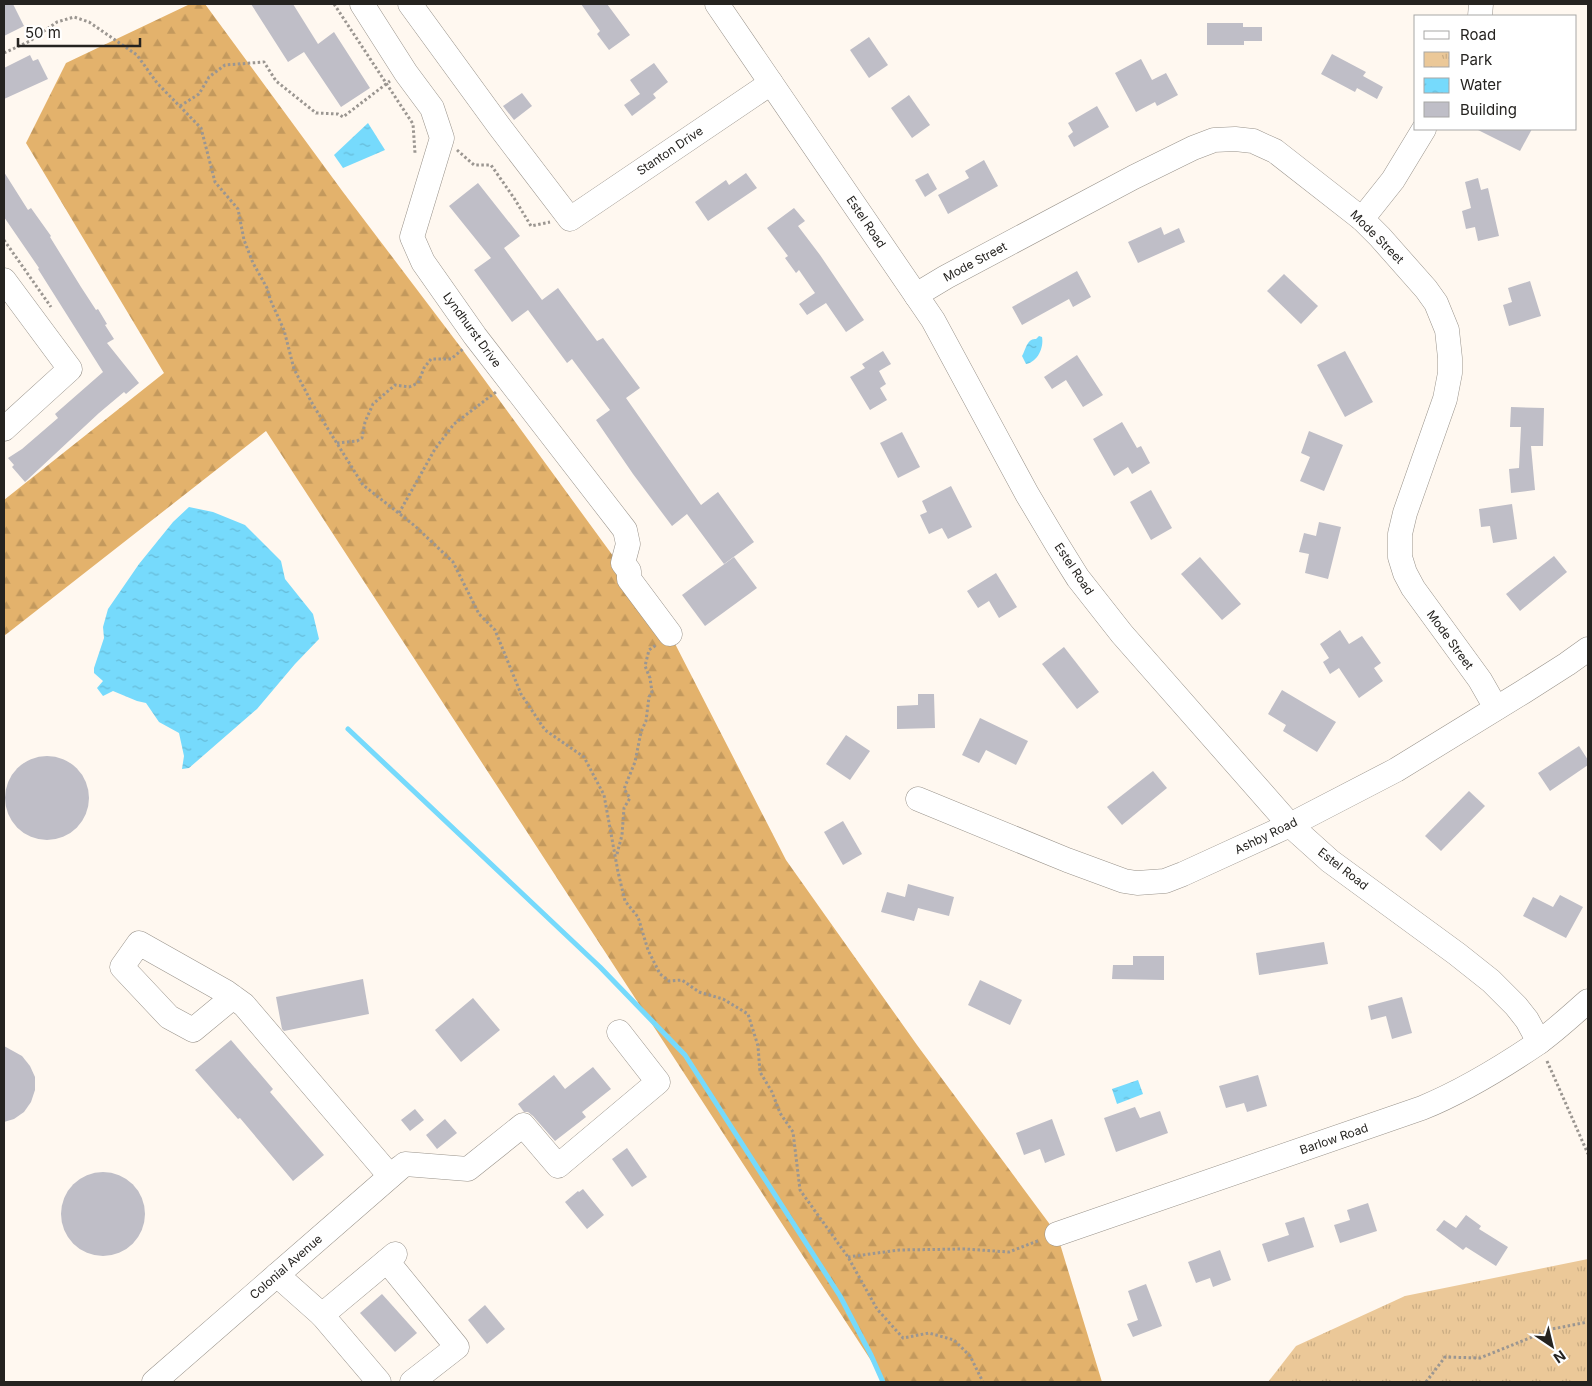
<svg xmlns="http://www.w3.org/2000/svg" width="1592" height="1386" font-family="Inter,sans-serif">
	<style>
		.forest { fill: url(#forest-firs) }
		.park { fill: url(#park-tufts) }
		.water { fill: url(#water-ripples) }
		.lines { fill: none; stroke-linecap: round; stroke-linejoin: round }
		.stream { stroke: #76dafc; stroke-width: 5 }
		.building { fill: #bfbec7 }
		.minor-casing { stroke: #99938b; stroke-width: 25 }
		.path { stroke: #9b9691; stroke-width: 3; stroke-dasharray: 2.5 2.5; stroke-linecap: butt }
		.minor { stroke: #fff; stroke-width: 24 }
		.labels { text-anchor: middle; stroke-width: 4; stroke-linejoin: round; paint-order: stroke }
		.street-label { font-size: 12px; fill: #252320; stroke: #fff }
	</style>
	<defs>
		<pattern id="forest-firs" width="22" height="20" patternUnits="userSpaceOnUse" patternTransform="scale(1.25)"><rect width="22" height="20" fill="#e3b26c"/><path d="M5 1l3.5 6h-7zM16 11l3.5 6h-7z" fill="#c3995d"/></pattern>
		<pattern id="park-tufts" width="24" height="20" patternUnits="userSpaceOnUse" patternTransform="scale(1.25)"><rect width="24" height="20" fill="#ebc898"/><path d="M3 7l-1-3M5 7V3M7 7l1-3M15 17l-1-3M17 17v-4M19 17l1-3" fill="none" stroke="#c9ac83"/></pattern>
		<pattern id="water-ripples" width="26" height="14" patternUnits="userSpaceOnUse" patternTransform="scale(1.25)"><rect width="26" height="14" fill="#76dafc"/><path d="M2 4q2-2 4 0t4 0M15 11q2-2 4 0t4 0" fill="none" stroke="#66bbd8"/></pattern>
	</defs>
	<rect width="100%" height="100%" fill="#fff8f0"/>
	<path class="forest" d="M190 4H205L343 192 462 349 670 634 786 860 917 1045 1057 1234 1102 1382H885L266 431 4 636V500L164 373 26 143 66 63Z"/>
	<path class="park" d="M1588 1259V1382H1268L1296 1346 1405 1296Z"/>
	<g class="water">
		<path d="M368 123 385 150 343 168 334 155Z"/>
		<path d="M1039 336 1042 337C1044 347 1038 362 1026 364L1022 356C1026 349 1027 338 1036 339Z"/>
		<path d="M189 507 213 512 245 525 281 561 285 579 313 614 319 639 295 664 257 709 189 768 182 769 184 756 179 733 159 722 146 703 137 701 113 691 103 696 97 688 103 681 94 673V668L104 638 103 627 108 609 139 564 173 522Z"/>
		<path d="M1138 1080 1143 1094 1117 1104 1112 1089Z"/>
	</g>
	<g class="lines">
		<path class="stream" d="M348 729 600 967 685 1055 840 1296 871 1355 883 1382"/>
	</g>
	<g class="building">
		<path d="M4 4H13L24 26 4 36Z"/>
		<path d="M251 4H293L318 44 334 32 370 88 341 107 304 52 288 62Z"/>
		<path d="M581 4H607L630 35 609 50 597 34 600 31Z"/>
		<path d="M1207 23H1243V27H1262V41H1244V45H1207Z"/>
		<path d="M869 37 888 65 869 78 850 50Z"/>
		<path d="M1332 54 1366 72 1363 76 1383 87 1377 99 1357 88 1355 92 1321 74Z"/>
		<path d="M30 55 33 61 38 59 48 79 4 99V68Z"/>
		<path d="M1141 59 1152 80 1166 73 1178 95 1157 106 1155 102 1136 112 1115 73Z"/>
		<path d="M654 63 668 82 653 94 656 98 632 116 624 105 640 94 630 80Z"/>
		<path d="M522 93 532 106 514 120 503 106Z"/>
		<path d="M909 95 930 125 912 138 891 108Z"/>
		<path d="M1097 106 1109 127 1074 147 1068 136 1073 132 1068 123Z"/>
		<path d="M1476 129H1532L1520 151Z"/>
		<path d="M984 160 998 186 948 214 938 195 969 178 965 171Z"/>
		<path d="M4 172 28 210 31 208 51 236 50 237 81 287 96 310 98 309 107 324 105 325 114 339 107 343 139 383 126 394 124 392 99 413 25 482 12 467 14 465 8 458 22 449 58 418 55 414 103 372 38 269 39 268 4 217Z"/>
		<path d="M746 173 757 188 708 221 695 202 726 180 729 185Z"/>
		<path d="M928 173 937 189 925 197 915 180Z"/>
		<path d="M1478 178 1481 190 1488 188 1499 236 1478 241 1475 227 1466 229 1462 211 1471 208 1465 182Z"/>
		<path d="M478 183 520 236 504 248 542 300 558 288 597 341 603 338 640 388 626 398 701 505 718 492 754 542 724 564 687 514 672 526 633 474 596 420 610 410 572 359 567 363 528 310 512 322 474 270 491 258 449 206Z"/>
		<path d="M794 208 805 221 798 226 820 255 864 320 846 332 826 303 807 315 799 304 815 293 799 270 796 273 785 258 788 256 767 228Z"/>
		<path d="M1161 227 1164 235 1179 228 1185 242 1138 263 1128 242Z"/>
		<path d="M1077 271 1091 297 1073 307 1069 299 1022 325 1012 307Z"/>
		<path d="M1284 274 1318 306 1301 324 1267 291Z"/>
		<path d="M1530 281 1541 316 1509 326 1503 305 1512 302 1508 288Z"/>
		<path d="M883 351 891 364 879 371 886 384 880 388 887 400 870 410 850 377 865 368 862 364Z"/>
		<path d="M1345 351 1373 402 1345 417 1317 365Z"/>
		<path d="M1077 355 1103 395 1083 407 1066 380 1052 389 1044 377Z"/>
		<path d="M1511 407 1544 408 1543 446H1531L1535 490 1511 493 1509 469 1519 468 1521 427H1510Z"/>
		<path d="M1122 422 1137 448 1141 446 1150 463 1132 474 1128 467 1114 476 1093 439Z"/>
		<path d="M1309 431 1343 445 1324 491 1300 481 1310 457 1301 453Z"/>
		<path d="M902 432 920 467 898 478 880 443Z"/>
		<path d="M951 486 972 527 948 539 942 528 929 534 920 515 927 512 922 501Z"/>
		<path d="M1151 490 1172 528 1151 540 1130 502Z"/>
		<path d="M1512 504 1517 539 1493 543 1490 526 1481 527 1479 509Z"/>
		<path d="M1319 522 1341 527 1328 579 1305 573 1309 554 1299 552 1304 533 1316 536Z"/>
		<path d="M1554 556 1567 572 1520 611 1506 594Z"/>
		<path d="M734 557 757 588 705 626 682 595Z"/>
		<path d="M1200 557 1241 604 1222 620 1181 574Z"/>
		<path d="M996 573 1017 607 999 618 989 601 978 608 967 591Z"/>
		<path d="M1340 630 1349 644 1362 636 1381 663 1374 668 1383 681 1359 698 1339 668 1330 674 1323 662 1329 658 1320 644Z"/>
		<path d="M1064 647 1099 692 1077 709 1042 664Z"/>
		<path d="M1282 690 1336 722 1317 752 1283 731 1286 725 1268 714Z"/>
		<path d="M918 694H934L935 728 897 729V706L918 705Z"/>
		<path d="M980 718 1028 741 1016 765 986 750 979 763 962 755Z"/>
		<path d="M846 735 870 751 850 780 826 764Z"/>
		<path d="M1579 746 1588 760V765L1550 791 1538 773Z"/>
		<circle cx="47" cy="798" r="42"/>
		<path d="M1153 771 1167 788 1122 825 1107 807Z"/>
		<path d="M1469 791 1485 806 1441 851 1425 836Z"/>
		<path d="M843 821 862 854 843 865 824 832Z"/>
		<path d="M908 884 954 897 949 916 918 908 914 921 881 912 887 892 905 897Z"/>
		<path d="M1560 895 1583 907 1566 938 1523 916 1533 897 1553 907Z"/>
		<path d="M1324 942 1328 964 1259 975 1256 953Z"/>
		<path d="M1133 956H1164V980L1112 979 1113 965H1133Z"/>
		<path d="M363 979 369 1014 284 1031 282 1029 276 997Z"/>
		<path d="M980 980 1022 1000 1010 1025 968 1005Z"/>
		<path d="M1402 997 1412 1033 1392 1039 1386 1016 1371 1020 1368 1006Z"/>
		<path d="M473 998 500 1030 461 1062 435 1030Z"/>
		<path d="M231 1040 273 1089 270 1092 324 1155 293 1181 240 1118 238 1119 195 1070Z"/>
		<path d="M4 1046 22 1056 30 1066 35 1077V1090L31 1102 24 1112 14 1119 4 1122Z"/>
		<path d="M593 1067 611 1089 582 1112 586 1117 555 1141 533 1116 528 1112H524L518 1104 554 1075 565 1089Z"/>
		<path d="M1258 1075 1267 1106 1247 1112 1244 1103 1226 1108 1219 1086Z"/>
		<path d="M1135 1107 1140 1118 1160 1111 1168 1133 1116 1152 1104 1118Z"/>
		<path d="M415 1109 424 1120 410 1131 401 1120Z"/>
		<path d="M445 1119 457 1133 437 1149 426 1135Z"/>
		<path d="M1052 1119 1065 1155 1045 1163 1040 1149 1024 1155 1016 1133Z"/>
		<path d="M627 1148 647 1177 632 1187 612 1159Z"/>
		<circle cx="103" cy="1214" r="42"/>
		<path d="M583 1189 604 1215 587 1229 565 1202 578 1191 579 1192Z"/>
		<path d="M1368 1203 1377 1231 1340 1243 1334 1225 1350 1220 1347 1210Z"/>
		<path d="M1466 1215 1481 1226 1479 1229 1508 1247 1496 1266 1466 1247 1463 1250 1436 1230 1444 1220 1456 1228Z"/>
		<path d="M1304 1217 1314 1247 1268 1262 1262 1244 1289 1235 1285 1223Z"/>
		<path d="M1220 1250 1231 1280 1213 1287 1210 1278 1196 1283 1188 1262Z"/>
		<path d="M1146 1284 1162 1326 1133 1337 1127 1324 1138 1320 1128 1291Z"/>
		<path d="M382 1294 417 1333 395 1352 360 1313Z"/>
		<path d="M485 1305 505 1329 487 1344 468 1320Z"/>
	</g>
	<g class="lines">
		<g class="minor-casing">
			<g id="minor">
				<path d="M362 4 406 73 432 108 442 138 412 237 423 262 475 336 625 530 628 544 623 563 629 571V579L670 634"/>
				<path d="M410 4 499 126 570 219 771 83"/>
				<path d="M717 4 933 320 1027 494 1058 546 1078 578 1122 634 1290 825 1330 861 1457 954 1491 981 1516 1006 1527 1020 1539 1042"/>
				<path d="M1480 16 1481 4"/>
				<path d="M1362 219 1393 180 1424 129"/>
				<path d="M4 280 70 369 4 429"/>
				<path d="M916 295 946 277 1134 177 1193 148 1214 140 1235 139 1253 141 1275 151 1362 219 1380 237 1426 289 1436 303 1447 330 1450 358V373L1445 399 1405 513 1400 534V557L1405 573 1413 588 1480 680 1496 708"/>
				<path d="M918 799 1067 860 1124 881 1137 883 1165 881 1183 874 1290 825 1396 770 1523 692 1567 664 1588 649"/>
				<path d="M233 997 193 1030 169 1017 122 967 139 943 226 992 244 1005 390 1176"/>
				<path d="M405 1164 468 1169 523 1125 558 1166 658 1082 619 1032"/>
				<path d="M1057 1234 1422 1108C1464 1091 1501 1068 1538 1043 1556 1030 1572 1015 1588 1001"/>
				<path d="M387 1261 457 1347 412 1382"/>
				<path d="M277 1275 322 1315 395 1254"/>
				<path d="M322 1315 379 1382"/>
				<path d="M154 1382 401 1167"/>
			</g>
		</g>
		<g class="path">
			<path d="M334 4 413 124 415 153"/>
			<path d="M4 53 30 41 57 22 74 17 89 22 137 55 157 83 201 128 215 182 238 209 244 240 253 263 267 288 270 299 284 330 294 369 313 405 363 485 415 526 453 562 479 614 495 630 521 694 545 730 584 757 604 795 618 872 625 901 638 917 648 950 660 974 669 981 682 980 699 992 723 999 748 1014 758 1046 760 1072 772 1092 780 1113 793 1132 800 1190 848 1257 877 1309 903 1338 929 1333 954 1340 970 1356 983 1382"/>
			<path d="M180 106 199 94 209 77 225 65 264 62 276 81 316 113 338 114 343 117 390 81"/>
			<path d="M457 150 474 165H491L514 198 531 226 550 222"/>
			<path d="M4 240 51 307"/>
			<path d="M337 443 357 441 362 438 365 422 373 404 395 385 409 387 418 383 424 368 431 359H451L463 349"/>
			<path d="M399 513 435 449 454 424 496 392"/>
			<path d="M617 854 622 835 624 808 630 798 624 789 635 762 641 732 646 721 649 697 652 692 650 678 645 666 649 650 656 645"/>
			<path d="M1547 1061 1588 1154"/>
			<path d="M848 1257 899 1250 965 1249 1009 1252 1040 1240"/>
			<path d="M1426 1382 1445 1357 1480 1358 1552 1329 1588 1322"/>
		</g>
		<use href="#minor" class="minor"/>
	</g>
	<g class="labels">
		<g class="street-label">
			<text transform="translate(670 151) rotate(-34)" y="4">Stanton Drive</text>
			<text transform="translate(866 222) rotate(56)" y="4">Estel Road</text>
			<text transform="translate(1377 237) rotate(45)" y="4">Mode Street</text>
			<text transform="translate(975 262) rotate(-28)" y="4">Mode Street</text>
			<text transform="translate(472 330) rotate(54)" y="4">Lyndhurst Drive</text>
			<text transform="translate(1074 569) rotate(56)" y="4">Estel Road</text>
			<text transform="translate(1450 640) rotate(54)" y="4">Mode Street</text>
			<text transform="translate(1266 836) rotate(-26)" y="4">Ashby Road</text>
			<text transform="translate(1343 869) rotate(38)" y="4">Estel Road</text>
			<text transform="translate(1334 1139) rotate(-19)" y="4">Barlow Road</text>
			<text transform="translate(286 1267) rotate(-41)" y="4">Colonial Avenue</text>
		</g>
	</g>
	<rect width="1592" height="1386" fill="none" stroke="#252320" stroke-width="10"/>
	<rect x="1414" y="15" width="162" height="115" fill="#ffffff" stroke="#a8a7a6"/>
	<rect x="1424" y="31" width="25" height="8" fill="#ffffff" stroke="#a8a7a6"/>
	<text x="1460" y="40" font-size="15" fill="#252320">Road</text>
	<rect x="1424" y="52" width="25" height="15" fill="url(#park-tufts)" stroke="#a8a7a6"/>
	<text x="1460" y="65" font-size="15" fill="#252320">Park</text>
	<rect x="1424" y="78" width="25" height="15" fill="url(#water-ripples)" stroke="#a8a7a6"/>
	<text x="1460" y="90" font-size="15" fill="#252320">Water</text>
	<rect x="1424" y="102" width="25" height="15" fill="#bfbec7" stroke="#a8a7a6"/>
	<text x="1460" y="115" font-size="15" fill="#252320">Building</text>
	<g transform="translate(1552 1346) rotate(145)" stroke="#ffffff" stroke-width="4" paint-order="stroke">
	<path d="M0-4L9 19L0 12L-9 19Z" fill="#252320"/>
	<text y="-8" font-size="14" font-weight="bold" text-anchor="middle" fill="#252320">N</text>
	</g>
	<path d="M18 38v8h122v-8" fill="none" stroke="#252320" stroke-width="2.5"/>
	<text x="25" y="38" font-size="15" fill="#252320" stroke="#ffffff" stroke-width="4" paint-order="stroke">50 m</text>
</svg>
